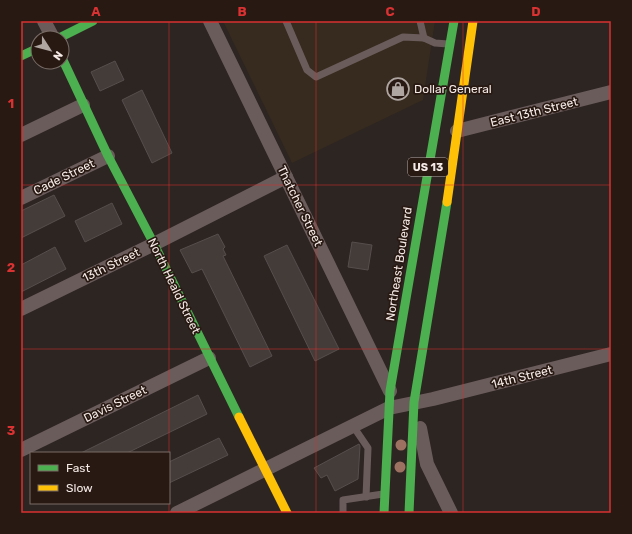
<svg xmlns="http://www.w3.org/2000/svg" width="632" height="534" font-family="Rubik,sans-serif">
	<style>
		.commercial { fill: #362b1e }
		.building { fill: #433c39; stroke: #564e4c }
		.lines { fill: none; stroke-linecap: round; stroke-linejoin: round }
		.lane { stroke: #6b5c5c; stroke-width: 7 }
		.street { stroke: #6b5c5c; stroke-width: 14 }
		.fast { stroke: #4caf50; stroke-width: 9 }
		.slow { stroke: #ffc107; stroke-width: 9 }
		.tree { fill: #9d7161 }
		.grid { fill: none; stroke: #d83232; stroke-width: 1; stroke-opacity: 0.55 }
		.labels { text-anchor: middle; stroke-width: 3.5; stroke-linejoin: round; paint-order: stroke }
		.shield { fill: #281913; stroke: #b8aba7; stroke-width: 1 }
		.shield-label { font-size: 11px; font-weight: bold; fill: #f5eae6 }
		.poi-label { font-size: 12px; fill: #f5eae6; stroke: #281913; text-anchor: start }
		.street-label { font-size: 12px; fill: #f5eae6; stroke: #281913 }
		.neatline { fill: none; stroke: #d83232; stroke-width: 1.5 }
		.grid-label { font-size: 13px; text-anchor: middle; font-weight: bold; fill: #d83232 }
	</style>
	<rect width="100%" height="100%" fill="#2d2522"/>
	<path class="commercial" d="M223 21H435L423 100 292 163Z"/>
	<g class="building">
		<path d="M115 61 124 80 100 91 91 72Z"/>
		<path d="M142 90 172 153 152 163 122 100Z"/>
		<path d="M54 195 65 216 21 238V211Z"/>
		<path d="M112 203 122 224 85 242 75 221Z"/>
		<path d="M218 234 225 247 223 249 226 255 223 256 272 356 250 367 202 269 192 273 180 250Z"/>
		<path d="M352 242 372 245 368 270 348 267Z"/>
		<path d="M287 245 339 349 315 361 264 256Z"/>
		<path d="M55 247 66 269 21 292V265Z"/>
		<path d="M198 395 207 414 127 453H81Z"/>
		<path d="M219 438 228 455 169 483V462Z"/>
		<path d="M359 444 360 446 358 479 335 491 327 475 321 478 314 468Z"/>
	</g>
	<g class="lines">
		<g class="lane">
			<path d="M286 21 307 70 316 77 403 37 424 38"/>
			<path d="M420 21 424 38 435 43 448 44"/>
			<path d="M353 426 368 448 366 497"/>
			<path d="M343 513V500L383 494"/>
		</g>
		<g class="street">
			<path d="M44 21 53 38"/>
			<path d="M210 21 390 391"/>
			<path d="M457 131 611 92"/>
			<path d="M21 135 83 105"/>
			<path d="M21 198 108 156"/>
			<path d="M21 309 154 244 286 177"/>
			<path d="M420 428 427 464 451 513"/>
			<path d="M21 450 209 358"/>
			<path d="M177 513 389 408 433 399 611 354"/>
		</g>
		<g class="fast">
			<path d="M59 38 93 21"/>
			<path d="M21 56 38 48"/>
			<path d="M62 58 108 156 154 244 239 417"/>
			<path d="M384 513 390 391 454 21"/>
			<path d="M409 513 414 402 447 202"/>
		</g>
		<g class="slow">
			<path d="M447 202 473 21"/>
			<path d="M239 417 287 513"/>
		</g>
	</g>
	<g class="tree">
		<circle cx="401" cy="445" r="5.5"/>
		<circle cx="400" cy="467" r="5.5"/>
	</g>
	<path class="grid" d="M169 21V453M316 21V513M463 21V513M21 185H611M21 349H611M169 453V503M169 503V513"/>
	<defs>
		<g id="shop-ring" transform="scale(1.15)"><circle r="9.5" fill="#281913" stroke="#afa5a1" stroke-width="1.5"/><path d="M-5-2.5h2.3a2.7 3.5 0 0 1 5.4 0H5L5.5 6h-11ZM-1.5-2.5h3a1.5 2.3 0 0 0-3 0Z" fill="#afa5a1"/></g>
	</defs>
	<g fill-rule="evenodd">
		<use href="#shop-ring" x="398" y="89"/>
	</g>
	<g class="labels">
		<rect class="shield" x="408" y="158" width="40" height="18" rx="3"/>
		<g class="shield-label">
			<text x="428" y="171">US 13</text>
		</g>
		<g class="poi-label">
			<text x="414" y="93">Dollar General</text>
		</g>
		<g class="street-label">
			<text transform="translate(534 112) rotate(-14)" y="4">East 13th Street</text>
			<text transform="translate(64 177) rotate(-26)" y="4">Cade Street</text>
			<text transform="translate(300 206) rotate(64)" y="4">Thatcher Street</text>
			<text transform="translate(399 264) rotate(-81)" y="4">Northeast Boulevard</text>
			<text transform="translate(111 265) rotate(-26)" y="4">13th Street</text>
			<text transform="translate(174 286) rotate(64)" y="4">North Heald Street</text>
			<text transform="translate(522 377) rotate(-14)" y="4">14th Street</text>
			<text transform="translate(115 404) rotate(-26)" y="4">Davis Street</text>
		</g>
	</g>
	<rect width="632" height="534" fill="none" stroke="#281913" stroke-width="44"/>
	<rect x="30" y="452" width="140" height="52" fill="#281913" stroke="#7a6d67"/>
	<rect x="38" y="465" width="20" height="6" fill="#4caf50" stroke="#7a6d67"/>
	<text x="66" y="472" font-size="12" fill="#f5eae6">Fast</text>
	<rect x="38" y="485" width="20" height="6" fill="#ffc107" stroke="#7a6d67"/>
	<text x="66" y="492" font-size="12" fill="#f5eae6">Slow</text>
	<g transform="translate(50 50) rotate(126)"><circle r="19" fill="#281913" stroke="#7a6d67"/>
	<path d="M0-3L7 15L0 10L-7 15Z" fill="#afa5a1"/>
	<text y="-6" font-size="11" font-weight="bold" text-anchor="middle" fill="#f5eae6">N</text>
	</g>
	<rect x="22" y="22" width="588" height="490" class="neatline"/>
	<g class="grid-label">
		<text x="96" y="16">A</text>
		<text x="242" y="16">B</text>
		<text x="390" y="16">C</text>
		<text x="536" y="16">D</text>
		<text x="11" y="108">1</text>
		<text x="11" y="272">2</text>
		<text x="11" y="435">3</text>
	</g>
</svg>
